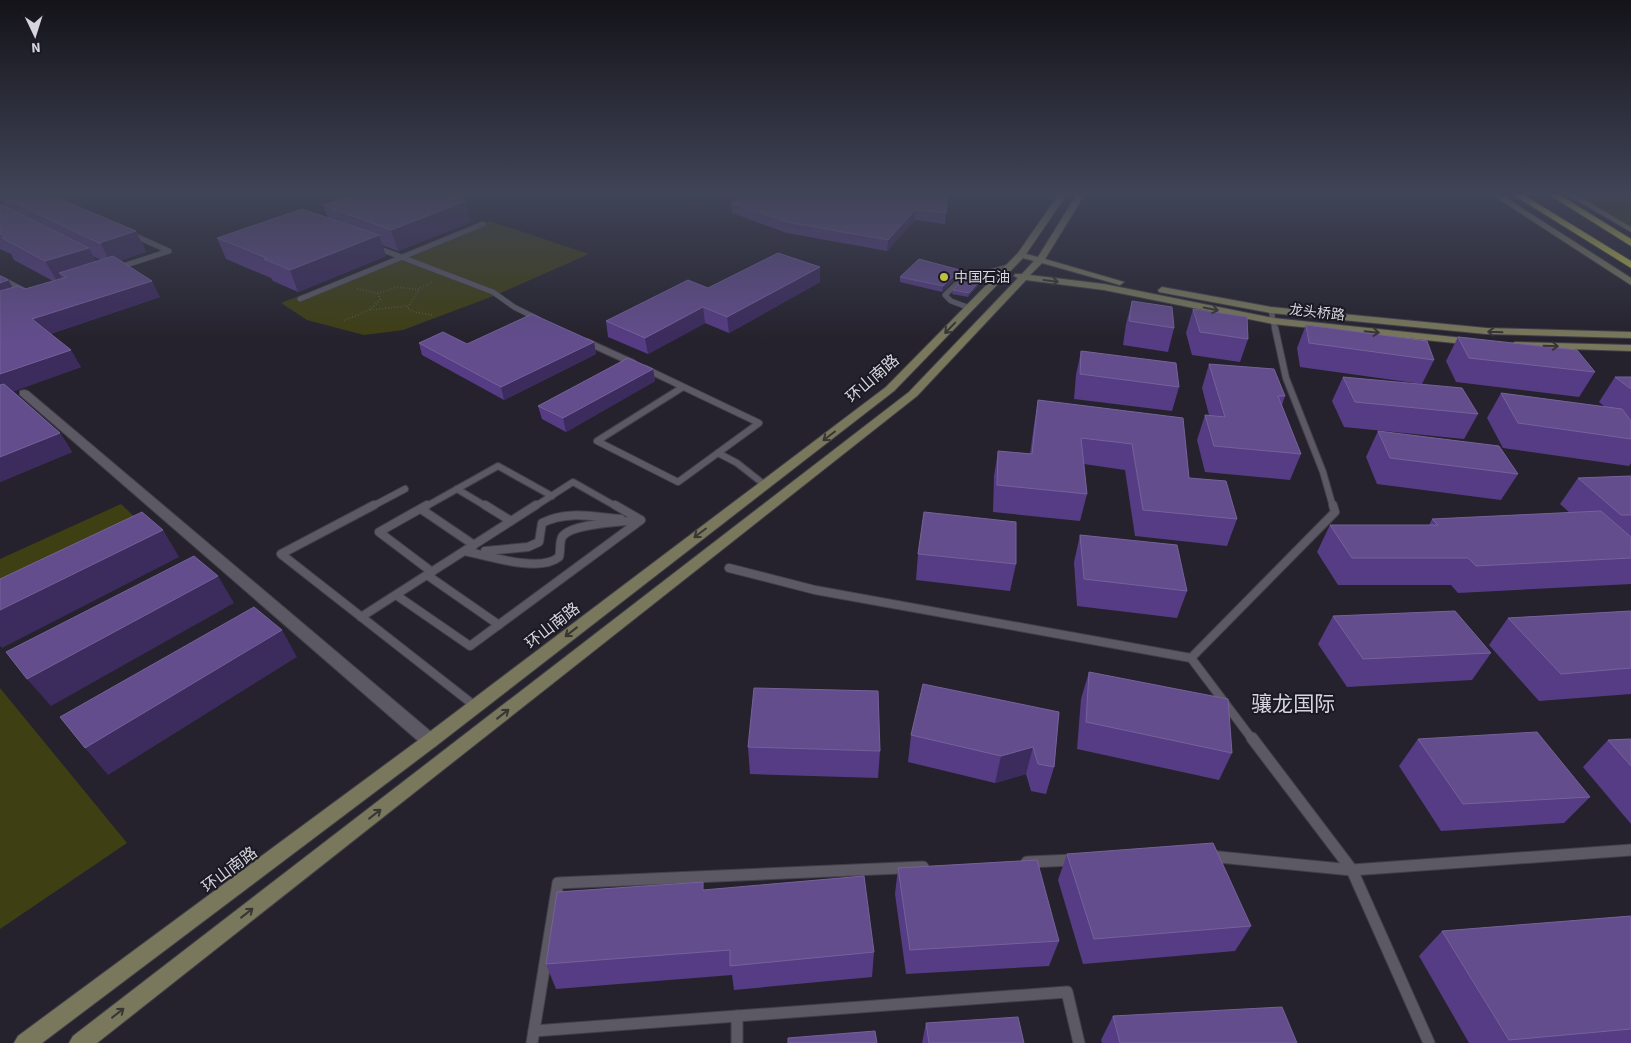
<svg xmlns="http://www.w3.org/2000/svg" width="1631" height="1043" font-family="'Source Sans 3','Noto Sans SC',sans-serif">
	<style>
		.green { fill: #3e3f13 }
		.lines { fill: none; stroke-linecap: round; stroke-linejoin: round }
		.lane-far3-casing { stroke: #423f49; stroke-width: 6 }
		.lane-far2-casing { stroke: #423f49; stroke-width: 8 }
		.lane-far1-casing { stroke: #423f49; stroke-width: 10 }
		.lane-casing { stroke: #423f49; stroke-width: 13 }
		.street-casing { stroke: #423f49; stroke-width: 2 }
		.secondary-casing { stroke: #423f49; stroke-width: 2 }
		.highway-casing { stroke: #423f49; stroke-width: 2 }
		.path { stroke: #65626c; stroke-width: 2; stroke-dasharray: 0.5 2.5; stroke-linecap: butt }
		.lane-far3 { stroke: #5c5965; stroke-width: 5 }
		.lane-far2 { stroke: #5c5965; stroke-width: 6 }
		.lane-far1 { stroke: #5c5965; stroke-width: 8 }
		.lane { stroke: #5c5965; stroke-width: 11 }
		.street { fill: #5c5965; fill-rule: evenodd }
		.secondary { fill: #79785c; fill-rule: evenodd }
		.highway { fill: #bebf47; fill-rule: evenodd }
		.wall { fill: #563c84; fill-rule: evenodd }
		.shaded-wall { fill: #3c2b5d }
		.building { fill: #634d8d; stroke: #75629a }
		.oneway { stroke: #373634 }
		.poi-dot { fill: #bebf42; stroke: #1b1923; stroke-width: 2 }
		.labels { text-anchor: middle; stroke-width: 4; stroke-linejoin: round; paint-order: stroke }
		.far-poi-label { font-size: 14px; fill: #d6d4dc; stroke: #1b1923; text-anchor: start }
		.far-street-label { font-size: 14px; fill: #d6d4dc; stroke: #1b1923 }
		.street-label { font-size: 16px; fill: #d6d4dc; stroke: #1b1923 }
		.near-neighbourhood-label { font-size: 21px; fill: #d6d4dc; stroke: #1b1923 }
	</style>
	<rect width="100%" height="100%" fill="#25222d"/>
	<g class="green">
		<path d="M1570 194H1627L1631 196V230Z"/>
		<path d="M490 221 589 254 496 295 403 330 364 335 307 320 281 303Z"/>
		<path d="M121 504 142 524 0 591V559Z"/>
		<path d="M0 688 127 843 0 929Z"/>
	</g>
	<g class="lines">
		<g class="lane-far3-casing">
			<g id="lane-far3">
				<path d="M375 247 493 292 514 307 538 319"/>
				<path d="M120 267 169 251 131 234"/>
				<path d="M0 278 25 291"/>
				<path d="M300 299 483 224"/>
				<path d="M970 308 951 301 945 295 966 275 983 274 1011 266"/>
				<path d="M1271 310 1275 330"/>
			</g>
		</g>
		<g class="lane-far2-casing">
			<g id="lane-far2">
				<path d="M1275 328 1286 378 1323 472 1333 507"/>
				<path d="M587 342 633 363"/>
				<path d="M646 369 759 423 678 482 597 441 683 387"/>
				<path d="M718 453 737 463 765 485"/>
				<path d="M457 489 487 507"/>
				<path d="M371 507 405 489"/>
				<path d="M425 507 498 466 552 496"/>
				<path d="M534 507 573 482 617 507"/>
			</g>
		</g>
		<g class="lane-far1-casing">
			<g id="lane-far1">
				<path d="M374 505 281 554 475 706"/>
				<path d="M427 505 379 532 432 572"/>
				<path d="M485 505 511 521"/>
				<path d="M421 509 474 545"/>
				<path d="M465 551C488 556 540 573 559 557 561 551 559 543 562 537 571 523 623 522 639 520"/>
				<path d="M485 551 528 547 539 542 542 523C567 510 594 517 621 519"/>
				<path d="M729 568 815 590 1191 658 1335 512 1333 505"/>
				<path d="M427 575 499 625"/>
				<path d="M396 595 470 646 641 520 615 505"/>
				<path d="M361 617 536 505"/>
				<path d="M1191 658 1252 739"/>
			</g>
		</g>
		<g class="lane-casing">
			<g id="lane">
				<path d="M1252 738 1352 870 1429 1043"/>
				<path d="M1209 856 1352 870 1631 850"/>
				<path d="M1027 862 1073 860"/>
				<path d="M534 1031 737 1016"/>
				<path d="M532 1043 558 883 923 867"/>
				<path d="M737 1043V1016L1067 992 1079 1043"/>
			</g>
		</g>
		<g class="street-casing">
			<path id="street" d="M24 390 28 391 436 736 438 741 436 746 430 748 424 746 20 395V391Z"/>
		</g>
		<g class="secondary-casing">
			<g id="secondary">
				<path d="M1059 194H1067L1026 254 1038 257 1077 194H1085L1045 259 1124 282 1120 285 1042 263 1030 275 1104 284 1273 318 1473 339 1478 342 1473 345 1273 324 1104 290 1026 280 917 396 97 1043H69L73 1036 909 392 1018 278 1014 276 1015 274H1022L1034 261 1023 258 894 391 436 746 42 1043H14L18 1036 424 736 886 387 1018 253Z"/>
				<path d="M1491 194H1500L1631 278V285Z"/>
				<path d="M1566 194H1575L1631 227V232Z"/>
				<path d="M1162 287 1271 307 1486 328 1631 332V338L1486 334 1271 313 1159 292 1158 290Z"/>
				<path d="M1515 342 1631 345V351L1512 347 1510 345Z"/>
			</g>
		</g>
		<g class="highway-casing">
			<g id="highway">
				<path d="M1512 194H1522L1631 261V268Z"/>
				<path d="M1548 194H1558L1631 239V246Z"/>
			</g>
		</g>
		<g class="path">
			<path d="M357 289 378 293"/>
			<path d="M418 289 433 282"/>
			<path d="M370 310 407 306"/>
			<path d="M344 320C357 315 373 311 380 299L378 293 398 287 419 290 407 308 414 312 432 315"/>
		</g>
		<use href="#lane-far3" class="lane-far3"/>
		<use href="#lane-far2" class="lane-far2"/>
		<use href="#lane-far1" class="lane-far1"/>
		<use href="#lane" class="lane"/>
		<use href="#street" class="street"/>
		<use href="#secondary" class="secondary"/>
		<use href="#highway" class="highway"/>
	</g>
	<g class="wall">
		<path d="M0 194 136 231 146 252 121 260 160 297 50 334 81 367 13 391 60 433 72 452 0 482 8 280 13 288 25 289 53 281 14 260 11 254 0 249V204L5 207 0 198ZM93 256 101 260 96 261Z"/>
		<path d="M684 194H708L704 197Z"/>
		<path d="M948 194 945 224 915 220 887 251 787 233 732 213 731 203Z"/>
		<path d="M323 205 471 222 398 251 382 245 386 256 298 292 273 281 271 278 226 259 217 238 328 217Z"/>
		<path d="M820 267V282L729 333 705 323 648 354 608 337 606 321 708 288Z"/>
		<path d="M960 270V275L942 292 900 282V277Z"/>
		<path d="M984 276 983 280 968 297 952 294 953 290Z"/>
		<path d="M1132 301 1174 328 1168 352 1123 345 1126 324Z"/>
		<path d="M1193 309 1248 339 1240 362 1192 355 1186 333Z"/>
		<path d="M1306 325 1434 360 1422 384 1300 367 1297 348Z"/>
		<path d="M1458 337 1595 372 1579 397 1456 382 1446 361Z"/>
		<path d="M594 342 596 354 504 400 422 355 419 343 467 344Z"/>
		<path d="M1081 351 1179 387 1172 411 1074 399 1076 375Z"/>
		<path d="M1209 364 1285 396 1282 405 1301 454 1290 480 1205 472 1197 440 1205 415H1209L1202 388Z"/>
		<path d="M653 369 655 381 566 432 542 419 538 406Z"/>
		<path d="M1343 377 1478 414 1464 439 1344 427 1332 401Z"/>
		<path d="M1615 377H1631V463L1629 466 1503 448 1487 418 1501 393 1605 407 1599 402Z"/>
		<path d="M1038 400 1183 418 1189 478 1237 519 1227 546 1135 536 1125 470 1084 464 1087 494 1080 521 993 512 994 476 998 451 1030 454 1034 425Z"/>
		<path d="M1378 431 1518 474 1501 500 1377 484 1366 457Z"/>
		<path d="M1631 476V584L1458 593 1451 585H1338L1317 552 1330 525H1429L1432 519 1570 513 1560 504 1578 478Z"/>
		<path d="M1080 535 1187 591 1177 618 1077 606 1074 562Z"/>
		<path d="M918 554 1016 564 1010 591 916 580Z"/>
		<path d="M1631 611V694L1539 701 1489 645 1508 618Z"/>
		<path d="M1333 616 1491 653 1472 680 1347 687 1318 644Z"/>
		<path d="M1089 672 1232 753 1219 780 1077 749 1081 699Z"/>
		<path d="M1059 712 1054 767 1046 794 1031 791 1026 774 995 783 908 762 911 735Z"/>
		<path d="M1418 739 1590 797 1564 823 1441 831 1399 766Z"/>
		<path d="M1631 739V824L1583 767 1608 740Z"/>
		<path d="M748 747 880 751 878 778 750 774Z"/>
		<path d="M1067 854 1251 926 1235 951 1083 964 1058 880Z"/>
		<path d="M898 868 1059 941 1049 966 906 974 895 894Z"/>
		<path d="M704 890 874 952 872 977 734 990 732 975 556 989 546 964Z"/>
		<path d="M1631 916V1043H1469L1419 956 1442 931Z"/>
		<path d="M1113 1016 1297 1043H1102L1101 1040Z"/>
		<path d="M926 1023 1024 1043H922Z"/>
	</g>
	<g class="shaded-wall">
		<path d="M466 201 471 222 398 251 391 230Z"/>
		<path d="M915 210V220L887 251 888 240Z"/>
		<path d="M136 231 146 252 111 264 101 244 99 243Z"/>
		<path d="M379 235 386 256 298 292 290 270Z"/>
		<path d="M89 248 100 269 67 277 59 273 64 281 58 283 45 261Z"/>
		<path d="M820 267V282L729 333 727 317Z"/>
		<path d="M960 270V275L942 292 943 286Z"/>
		<path d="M984 276 983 280 968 297 969 293Z"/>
		<path d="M8 280 18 296 0 303V283Z"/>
		<path d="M152 281 160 297 43 336 32 319Z"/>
		<path d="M703 307 705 323 648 354 645 338Z"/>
		<path d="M594 342 596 354 504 400 501 387Z"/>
		<path d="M71 350 81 367 7 394 0 397V374Z"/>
		<path d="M653 369 655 381 566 432 563 418Z"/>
		<path d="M60 433 72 452 0 482V457Z"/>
		<path d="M163 530 179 557 2 648 0 646V610Z"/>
		<path d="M218 576 234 603 51 706 27 679Z"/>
		<path d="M282 630 297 657 108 775 85 748Z"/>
		<path d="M1033 747 1026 774 995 783 1001 756Z"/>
	</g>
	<g class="building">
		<path d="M0 194H48L136 231 99 243 101 244 0 196Z"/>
		<path d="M356 194H442L466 201 391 230 323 205Z"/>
		<path d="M744 194H948L946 213 915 210 888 240 787 222 731 203Z"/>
		<path d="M0 204 89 248 45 261 2 238 6 237 0 234Z"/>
		<path d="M302 209 379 235 290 270 264 259 267 258 217 238Z"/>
		<path d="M778 253 820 267 727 317 703 307 645 338 606 321 688 280 708 288Z"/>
		<path d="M113 256 152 281 32 319 71 350 0 374V291L18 286 25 289 67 277 59 273Z"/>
		<path d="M919 259 960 270 943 286 900 277Z"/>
		<path d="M968 275 984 276 969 293 953 290Z"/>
		<path d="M0 276 8 280 0 283Z"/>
		<path d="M1132 301 1172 307 1174 328 1129 321Z"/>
		<path d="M1193 309 1247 317 1248 339 1200 332Z"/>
		<path d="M532 314 594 342 501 387 419 343 443 332 467 344Z"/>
		<path d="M1306 325 1427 341 1434 360 1309 343Z"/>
		<path d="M1458 337 1577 350 1595 372 1469 358Z"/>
		<path d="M1081 351 1176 363 1179 387 1080 374Z"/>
		<path d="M628 358 653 369 563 418 538 406Z"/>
		<path d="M1209 364 1274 369 1285 396H1278L1301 454 1214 446 1205 415 1225 417Z"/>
		<path d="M1343 377 1462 388 1478 414 1355 402Z"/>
		<path d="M1615 377H1631V389Z"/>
		<path d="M4 384 60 433 0 457V385Z"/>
		<path d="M1501 393 1622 409 1631 421V439L1518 423Z"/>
		<path d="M1038 400 1183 418 1189 478 1226 481 1237 519 1143 510 1132 444 1081 438 1087 494 997 485 998 451 1032 454Z"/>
		<path d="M1378 431 1499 446 1518 474 1390 458Z"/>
		<path d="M1631 476V515H1621L1578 478Z"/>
		<path d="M1601 511 1631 537V558L1476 566 1468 558H1352L1330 525H1438L1432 519Z"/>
		<path d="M142 512 163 530 0 610V579Z"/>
		<path d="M924 512 1016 522V564L918 554Z"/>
		<path d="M1080 535 1177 545 1187 591 1084 579Z"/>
		<path d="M194 556 218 576 27 679 6 652Z"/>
		<path d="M254 607 282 630 85 748 60 717Z"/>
		<path d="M1455 611 1491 653 1363 659 1333 616Z"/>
		<path d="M1631 611V668L1561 674 1508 618Z"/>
		<path d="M1089 672 1228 699 1232 753 1086 722Z"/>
		<path d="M923 684 1059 712 1054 767 1038 764 1033 747 1001 756 911 735Z"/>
		<path d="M754 688 878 691 880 751 748 747Z"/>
		<path d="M1537 732 1590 797 1463 804 1418 739Z"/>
		<path d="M1631 739V766L1608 740Z"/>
		<path d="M1213 843 1251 926 1094 939 1067 854Z"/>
		<path d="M1037 860 1059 941 910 950 898 868Z"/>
		<path d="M864 876 874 952 730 966V950L546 964 557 892 703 882V890Z"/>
		<path d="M1631 916V1029L1509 1040 1442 931Z"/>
		<path d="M1282 1007 1297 1043H1120L1113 1016Z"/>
		<path d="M1018 1017 1024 1043H929L926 1023Z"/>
		<path d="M875 1031 877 1043H788V1038Z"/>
	</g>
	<defs><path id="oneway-shaft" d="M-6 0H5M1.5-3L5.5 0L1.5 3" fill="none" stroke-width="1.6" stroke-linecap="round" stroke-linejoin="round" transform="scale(1.25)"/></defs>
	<g class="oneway">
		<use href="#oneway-shaft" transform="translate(1051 281) rotate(7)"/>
		<use href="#oneway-shaft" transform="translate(1211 309) rotate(11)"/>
		<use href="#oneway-shaft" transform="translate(950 328) rotate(134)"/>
		<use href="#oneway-shaft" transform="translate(1372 332) rotate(6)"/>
		<use href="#oneway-shaft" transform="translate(1495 332) rotate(-178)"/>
		<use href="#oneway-shaft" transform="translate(1551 346) rotate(2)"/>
		<use href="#oneway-shaft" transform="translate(829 436) rotate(143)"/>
		<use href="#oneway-shaft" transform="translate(700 533) rotate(143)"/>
		<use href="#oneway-shaft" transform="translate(571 632) rotate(142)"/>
		<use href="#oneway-shaft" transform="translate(503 714) rotate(-38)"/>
		<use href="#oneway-shaft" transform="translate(375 814) rotate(-38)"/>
		<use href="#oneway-shaft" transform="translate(247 913) rotate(-38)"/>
		<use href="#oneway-shaft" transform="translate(118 1013) rotate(-38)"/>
	</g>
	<linearGradient id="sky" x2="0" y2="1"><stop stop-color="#141319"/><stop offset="0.57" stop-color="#404457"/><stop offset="1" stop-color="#404457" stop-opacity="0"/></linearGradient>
	<rect width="1631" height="340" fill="url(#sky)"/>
	<circle class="poi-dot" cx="944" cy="277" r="5"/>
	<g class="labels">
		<g class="far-poi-label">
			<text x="954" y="282">中国石油</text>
		</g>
		<g class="far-street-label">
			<text transform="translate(1317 312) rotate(6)" y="5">龙头桥路</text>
		</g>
		<g class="street-label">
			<text transform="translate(872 378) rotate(-41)" y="6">环山南路</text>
			<text transform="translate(552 625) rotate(-38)" y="6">环山南路</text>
			<text transform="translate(229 869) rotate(-37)" y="6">环山南路</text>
		</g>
		<g class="near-neighbourhood-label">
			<text x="1293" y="711">骧龙国际</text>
		</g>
	</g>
	<g transform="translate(35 35) rotate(176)" stroke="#1b1923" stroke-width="4" paint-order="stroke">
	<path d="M0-4L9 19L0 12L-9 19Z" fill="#d6d4dc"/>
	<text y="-8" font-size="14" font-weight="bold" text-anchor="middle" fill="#d6d4dc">N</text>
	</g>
</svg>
